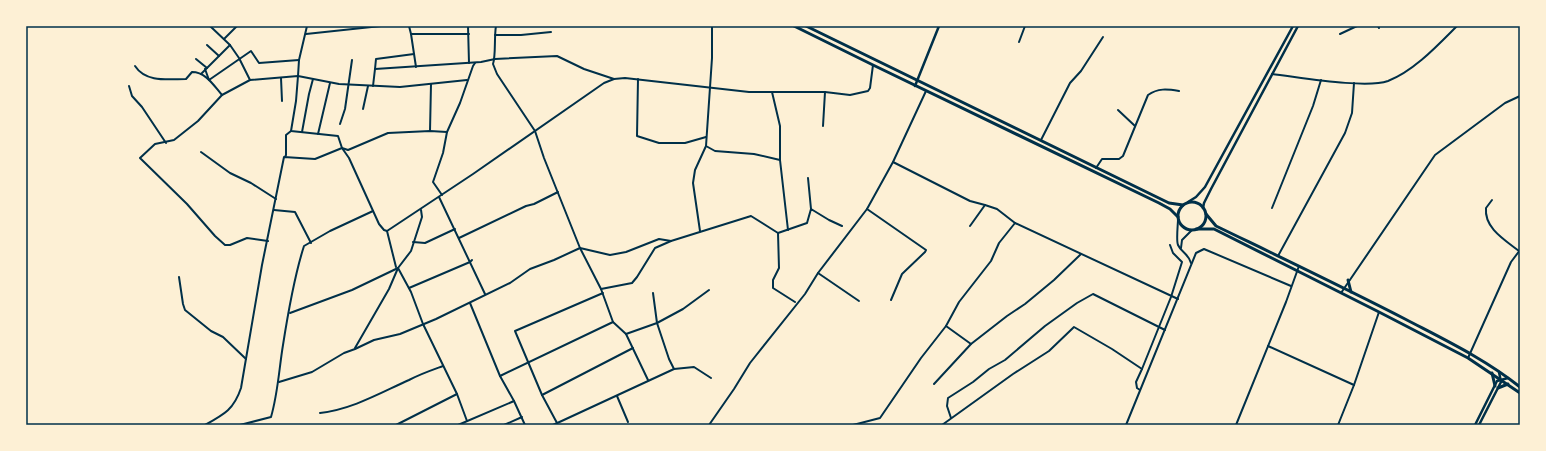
<svg xmlns="http://www.w3.org/2000/svg" width="1546" height="451" font-family="'Asap Condensed',sans-serif">
	<style>
		.lines { fill: none; stroke-linecap: round; stroke-linejoin: round }
		.minor { stroke: #003049; stroke-width: 2 }
		.tertiary { stroke: #003049; stroke-width: 2.5 }
		.primary { stroke: #003049; stroke-width: 3 }
		.neatline { fill: none; stroke: #003049; stroke-width: 1.5 }
	</style>
	<rect width="100%" height="100%" fill="#fdf0d5"/>
	<g class="lines">
		<g class="minor">
			<path d="M210 26 230 45 239 58 250 80 298 76 296 101 291 131 338 136 342 148 349 158 379 224 384 230 387 231 473 174 604 83 614 79 625 78 749 92H825L850 95 868 91 870 88 873 65"/>
			<path d="M307 26 299 60 298 76 339 84 400 87 467 80"/>
			<path d="M409 26 411 34 416 67"/>
			<path d="M468 26 469 63"/>
			<path d="M496 26C494 37 496 55 493 64L497 74 535 131 544 158 580 248 601 289 613 322 626 334 657 323 683 309 709 290"/>
			<path d="M1378 26 1379 28"/>
			<path d="M306 34 381 26"/>
			<path d="M411 34H469"/>
			<path d="M1340 34 1357 26"/>
			<path d="M495 35H521L551 32"/>
			<path d="M224 39 237 26"/>
			<path d="M1019 42 1025 26"/>
			<path d="M207 45 219 56"/>
			<path d="M196 59 207 68"/>
			<path d="M135 66C146 83 169 79 186 79L192 72C206 72 214 86 222 95"/>
			<path d="M205 69 209 80 251 51 259 63 299 60"/>
			<path d="M375 69 376 59 414 54"/>
			<path d="M201 74 230 45"/>
			<path d="M1272 74C1299 77 1365 89 1388 81 1414 71 1438 45 1457 26"/>
			<path d="M281 78 282 101"/>
			<path d="M638 79 637 136 659 143H685L706 137"/>
			<path d="M250 80 222 95 198 121 174 140 155 144 140 158 187 204 215 236 225 245H230L247 238 268 241"/>
			<path d="M129 86 132 96 142 107 166 143"/>
			<path d="M373 86 375 69 481 62 495 59 557 56 584 69 614 79"/>
			<path d="M772 92 780 126V160L788 230"/>
			<path d="M363 109 368 86"/>
			<path d="M1118 110 1135 126"/>
			<path d="M340 124 345 109 352 60"/>
			<path d="M823 126 825 92"/>
			<path d="M430 131 431 84"/>
			<path d="M302 132 309 94 313 79"/>
			<path d="M318 134 330 83"/>
			<path d="M1041 140 1070 83 1081 71 1103 37"/>
			<path d="M706 146 715 151 754 154 780 160"/>
			<path d="M201 152 230 173 251 183 276 199"/>
			<path d="M285 157 286 155V135L291 131"/>
			<path d="M893 162 970 201 985 205"/>
			<path d="M1096 168 1102 159H1119L1123 156 1148 95C1158 88 1167 89 1179 91"/>
			<path d="M808 178 811 209"/>
			<path d="M442 195 433 182 443 153 447 132 460 103 473 66 475 63"/>
			<path d="M439 197 485 294"/>
			<path d="M1492 200 1486 208C1484 228 1505 240 1519 251"/>
			<path d="M1272 208 1313 106 1321 80"/>
			<path d="M274 210 295 212 311 243"/>
			<path d="M1178 219C1178 225 1176 240 1178 245 1181 252 1188 253 1191 263"/>
			<path d="M970 226 985 205 997 209 1015 223 1178 299"/>
			<path d="M387 231 396 267"/>
			<path d="M700 231 693 183 695 170 706 146 712 58V26"/>
			<path d="M778 233 779 268 773 280V288L795 302"/>
			<path d="M459 238 526 206 534 204 558 192"/>
			<path d="M413 242 425 243 455 229"/>
			<path d="M1181 248 1182 240 1192 230"/>
			<path d="M1278 256 1345 133 1352 113 1354 83"/>
			<path d="M818 273 859 301"/>
			<path d="M179 277 183 304 185 310 211 331 223 337 246 359"/>
			<path d="M409 288 470 262 472 260"/>
			<path d="M601 289 632 283 637 277 655 248 671 241"/>
			<path d="M653 293 657 323 669 359 674 369 694 367 711 378"/>
			<path d="M1341 293 1435 155 1505 103 1520 96"/>
			<path d="M891 300 902 274 925 252 926 250 867 209 893 162 926 91"/>
			<path d="M470 303 500 376 514 401 525 425"/>
			<path d="M290 313 352 290 398 268 411 292 423 324 457 394 467 421"/>
			<path d="M626 334 648 380"/>
			<path d="M971 344 946 326 959 302 991 261 999 243 1015 223"/>
			<path d="M1268 346 1354 385"/>
			<path d="M355 348 389 289 398 268 411 251 422 217 421 210"/>
			<path d="M1468 358 1511 262 1520 250"/>
			<path d="M1142 369 1171 297 1182 262 1173 253 1170 245"/>
			<path d="M500 376 613 322"/>
			<path d="M279 382 312 372 344 353 355 349 374 340 400 334 436 319 510 283 530 269 554 260 580 248 610 255 626 252 659 239 671 241 751 216 778 233 807 223 811 209 829 220 842 226"/>
			<path d="M934 384 971 344 1007 316 1025 304 1054 280 1081 254"/>
			<path d="M542 395 633 348"/>
			<path d="M617 396 628 422"/>
			<path d="M320 413C353 409 380 393 409 380 420 374 432 370 443 366"/>
			<path d="M951 418 947 406 948 398 973 382 989 369 1005 360 1045 326 1077 303 1093 294 1165 330"/>
			<path d="M557 423 542 395 515 331 603 293"/>
			<path d="M205 425C225 414 234 409 241 388L262 265 284 157 315 159 342 148 348 150 388 133 430 131 447 132"/>
			<path d="M240 425 271 417C278 393 279 369 283 345 288 313 294 277 304 246L330 231 373 211"/>
			<path d="M396 425 457 394"/>
			<path d="M458 425 514 401"/>
			<path d="M504 425 522 417"/>
			<path d="M553 425 674 369"/>
			<path d="M709 425 734 389 750 363 805 294 818 273 867 209"/>
			<path d="M853 425 880 418 921 358 946 326"/>
			<path d="M942 425 1013 374 1049 351 1074 327 1112 349 1142 369 1136 382 1137 388 1140 390"/>
			<path d="M1126 425 1196 253 1204 249 1291 286"/>
			<path d="M1236 425 1286 302 1299 266"/>
			<path d="M1338 425 1354 385 1379 312"/>
		</g>
		<g class="tertiary">
			<path d="M915 86 939 26"/>
			<path d="M1188 202 1196 197 1205 187 1293 26"/>
			<path d="M1203 208 1204 203 1211 189 1298 26"/>
			<path d="M1475 425 1497 381 1508 378"/>
			<path d="M1479 425 1501 382 1499 372"/>
		</g>
		<g class="primary">
			<path d="M794 26 873 65 1159 203 1170 209 1178 217"/>
			<path d="M806 26 1169 203 1183 205"/>
			<circle cx="1192" cy="216" r="14"/>
			<path d="M1206 214 1216 226C1280 257 1343 287 1405 319 1445 340 1485 359 1520 387"/>
			<path d="M1196 229H1214L1379 312 1468 358 1520 393"/>
			<path d="M1348 280 1351 292"/>
			<path d="M1492 373 1495 386"/>
			<path d="M1498 388 1508 384"/>
		</g>
	</g>
	<rect width="1546" height="451" fill="none" stroke="#fdf0d5" stroke-width="54"/>
	<rect x="27" y="27" width="1492" height="397" class="neatline"/>
</svg>
